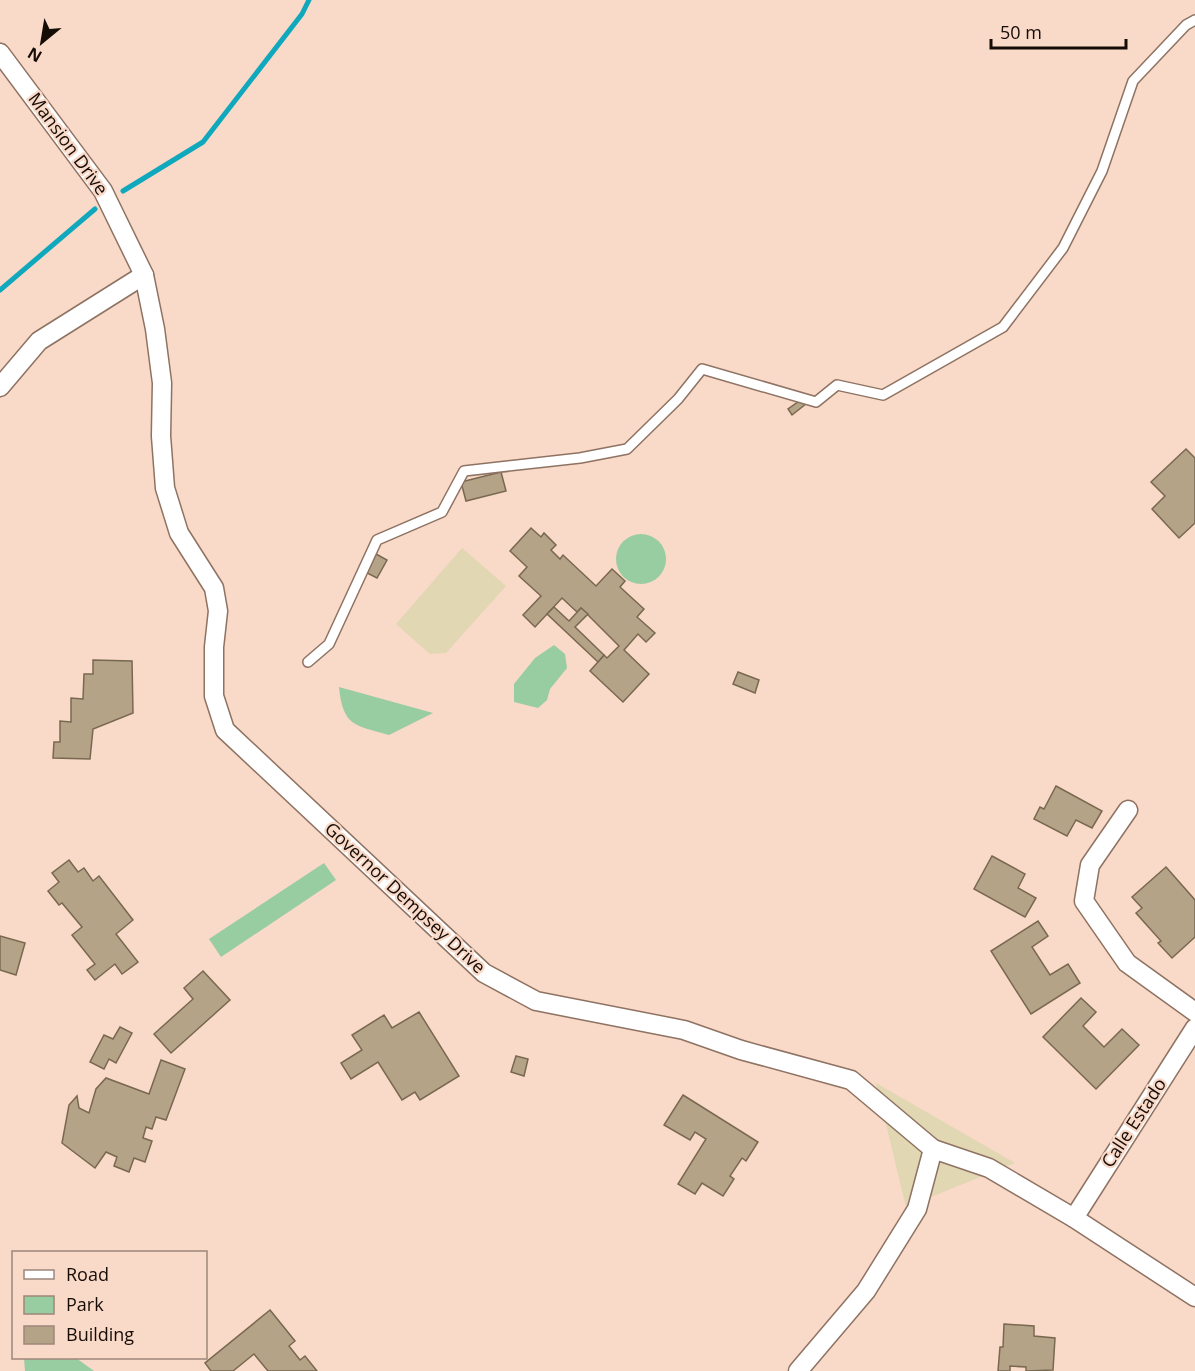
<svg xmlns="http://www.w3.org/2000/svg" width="1195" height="1371" font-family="'Open Sans',sans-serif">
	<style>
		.green { fill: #98cca1 }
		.sand { fill: #e1d7b2 }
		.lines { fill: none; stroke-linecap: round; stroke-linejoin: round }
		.stream { stroke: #10a8bc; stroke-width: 5 }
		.building { fill: #b5a388; stroke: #796850; stroke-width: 1.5 }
		.lane-casing { stroke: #8e7262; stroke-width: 12 }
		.street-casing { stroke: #8e7262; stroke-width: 21 }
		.lane { stroke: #fff; stroke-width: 9 }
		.street { stroke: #fff; stroke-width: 18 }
		.labels { text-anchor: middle; stroke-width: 4.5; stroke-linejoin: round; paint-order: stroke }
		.street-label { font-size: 18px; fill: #160c06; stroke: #f9d9c8 }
	</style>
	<rect width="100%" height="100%" fill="#f9d9c8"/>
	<g class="green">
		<circle cx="641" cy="559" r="25"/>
		<path d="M554 645 565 654 567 668 550 689 547 700 538 708 514 702V684L535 658Z"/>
		<path d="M339 687 433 713 389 735C355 725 343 727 339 687Z"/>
		<path d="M324 863 336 880 221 957 209 939Z"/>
		<path d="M24 1358H76L94 1371H25Z"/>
	</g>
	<g class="sand">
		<path d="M462 548 506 586 446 653 430 654 396 624Z"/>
		<path d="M876 1083 1015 1163 906 1207Z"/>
	</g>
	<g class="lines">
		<g class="stream">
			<path d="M123 191 203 142 302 14 309 0"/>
			<path d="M0 290 95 209"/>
		</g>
	</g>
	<g class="building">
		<path d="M802 399 806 404 792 415 788 409Z"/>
		<path d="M1186 449 1195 458V523L1179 538 1152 509 1165 496 1151 482Z"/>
		<path d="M501 472 506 491 466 501 461 482Z"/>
		<path d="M531 528 541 537 544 533 556 545 551 550 560 559 563 555 596 586 612 569 625 581 620 587 644 609 637 617 655 633 646 642 638 634 624 650 649 674 623 702 590 671 604 655 607 658 619 646 581 608 577 612 562 598 535 627 523 615 541 596 519 576 527 567 510 551Z"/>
		<path d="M376 554 387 560 377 578 367 573Z"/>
		<path d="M554 607 569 621 581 608 588 614 575 627 604 655 598 662 547 614Z"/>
		<path d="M93 660 132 661 133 713 93 729 90 759 53 758 54 742H60V721L71 722V698L83 699 84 674H93Z"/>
		<path d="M738 672 759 680 755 693 733 684Z"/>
		<path d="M1056 786 1102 811 1092 828 1076 820 1067 836 1034 819 1040 807 1044 809Z"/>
		<path d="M992 856 1025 874 1018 888 1036 898 1025 917 974 889Z"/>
		<path d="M69 860 78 872 84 868 93 881 99 876 133 920 116 934 138 962 122 974 115 964 95 980 87 970 95 964 72 935 82 927 62 903 59 905 48 891 59 882 52 873Z"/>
		<path d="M1166 867 1195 900V937L1172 958 1158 943 1161 941 1136 913 1142 908 1132 897Z"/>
		<path d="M1038 921 1048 936 1032 947 1050 975 1068 964 1080 983 1031 1014 991 951Z"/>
		<path d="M0 936 25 943 16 975 0 970Z"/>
		<path d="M203 971 230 1000 171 1053 154 1034 193 999 184 988Z"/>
		<path d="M1081 998 1096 1012 1083 1026 1104 1047 1122 1029 1139 1045 1096 1089 1043 1037Z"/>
		<path d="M419 1012 459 1076 420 1100 415 1092 402 1100 378 1062 351 1079 341 1063 362 1050 352 1035 384 1015 392 1028Z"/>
		<path d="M120 1027 132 1033 116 1063 109 1059 104 1069 90 1062 104 1035 113 1039Z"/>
		<path d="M516 1056 528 1059 524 1076 511 1072Z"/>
		<path d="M161 1060 185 1069 166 1120 156 1117 152 1129 146 1127 143 1138 152 1141 145 1162 134 1158 129 1172 114 1166 117 1157 106 1152 95 1168 62 1143 69 1105 77 1096 79 1108 89 1113 96 1089 106 1078 149 1094Z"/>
		<path d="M683 1095 758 1142 746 1161 742 1158 730 1176 734 1179 723 1196 702 1183 695 1194 678 1184 706 1139 695 1132 690 1140 664 1125Z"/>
		<path d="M270 1310 295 1341 289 1346 300 1360 305 1356 317 1371H268L254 1354 233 1371H211L205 1363Z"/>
		<path d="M1004 1324 1034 1326V1336L1055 1338 1053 1370 1026 1371V1367L1010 1366V1371H998L1000 1347H1003Z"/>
	</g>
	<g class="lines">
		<g class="lane-casing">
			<path id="lane" d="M308 662 329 644 377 540 442 512 464 471 580 458 627 449 678 399 702 369 816 402 837 385 883 395 1003 327 1063 248 1102 171 1133 81 1186 25 1195 20"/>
		</g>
		<g class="street-casing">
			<g id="street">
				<path d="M0 53 103 191 144 275 155 329 162 383 161 436 165 488 179 533 214 588 218 611 214 647V696L225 730 484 973 536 1001 684 1030 741 1050 851 1080 933 1149 917 1209 866 1291 798 1371"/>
				<path d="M0 387 39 341 144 275"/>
				<path d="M1128 810 1090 865 1084 901 1127 963 1195 1012"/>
				<path d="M933 1149 989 1168 1074 1218 1195 1297"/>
				<path d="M1074 1218 1195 1028"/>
			</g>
		</g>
		<use href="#lane" class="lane"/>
		<use href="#street" class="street"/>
	</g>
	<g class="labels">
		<g class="street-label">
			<text transform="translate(68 144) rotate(54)" y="6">Mansion Drive</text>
			<text transform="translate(405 898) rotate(43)" y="6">Governor Dempsey Drive</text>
			<text transform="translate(1134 1123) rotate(-57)" y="6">Calle Estado</text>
		</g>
	</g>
	<rect x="12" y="1251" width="195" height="108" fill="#f9d9c8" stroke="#9e877a" stroke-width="1.5"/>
	<rect x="24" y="1270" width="30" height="9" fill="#ffffff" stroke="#9e877a" stroke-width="1.5"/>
	<text x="66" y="1281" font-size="18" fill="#160c06">Road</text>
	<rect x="24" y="1296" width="30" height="18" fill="#98cca1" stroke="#9e877a" stroke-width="1.5"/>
	<text x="66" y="1311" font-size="18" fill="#160c06">Park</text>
	<rect x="24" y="1326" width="30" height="18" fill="#b5a388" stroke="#9e877a" stroke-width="1.5"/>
	<text x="66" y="1341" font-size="18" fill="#160c06">Building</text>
	<g transform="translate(42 42) rotate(210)" stroke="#f9d9c8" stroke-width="4.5" paint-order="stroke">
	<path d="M0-4.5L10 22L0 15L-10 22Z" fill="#160c06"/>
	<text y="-9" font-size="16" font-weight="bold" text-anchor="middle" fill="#160c06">N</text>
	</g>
	<path d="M991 39v9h135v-9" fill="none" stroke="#160c06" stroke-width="3"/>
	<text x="1000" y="39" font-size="18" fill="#160c06" stroke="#f9d9c8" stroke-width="4.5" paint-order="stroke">50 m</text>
</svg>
